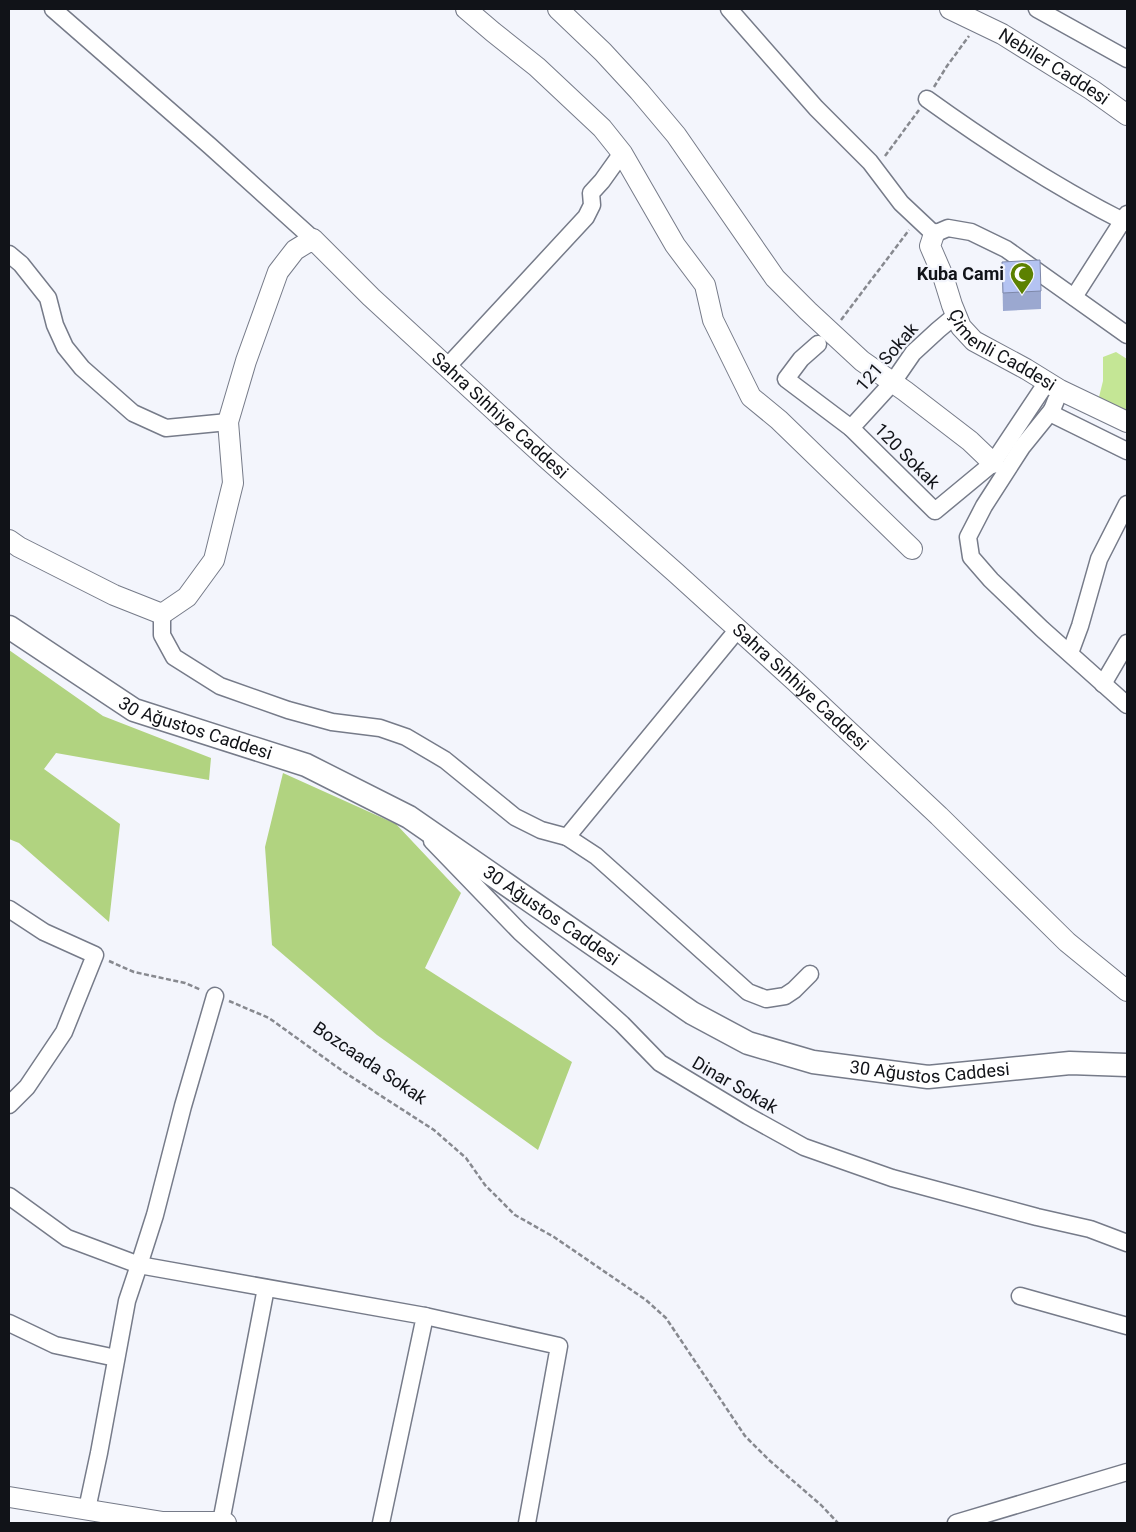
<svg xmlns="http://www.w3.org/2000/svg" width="1136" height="1532" font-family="Roboto,sans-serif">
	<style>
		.green { fill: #c4e695 }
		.forest { fill: #b1d380 }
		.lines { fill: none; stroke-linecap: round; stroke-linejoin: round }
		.minor-casing { stroke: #767b89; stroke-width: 19 }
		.tertiary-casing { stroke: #767b89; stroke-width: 22 }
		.secondary-casing { stroke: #767b89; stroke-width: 25 }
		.path { stroke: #87898f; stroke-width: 2.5; stroke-dasharray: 5 2.5; stroke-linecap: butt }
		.minor { stroke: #fff; stroke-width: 16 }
		.tertiary { stroke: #fff; stroke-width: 20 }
		.secondary { stroke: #fff; stroke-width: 22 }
		.wall { fill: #9ba8d0 }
		.building { fill: #b4c3f2; stroke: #7e88a9 }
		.labels { text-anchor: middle; stroke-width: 4.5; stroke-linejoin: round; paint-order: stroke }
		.street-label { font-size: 18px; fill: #111318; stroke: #f3f5fc }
		.poi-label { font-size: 18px; font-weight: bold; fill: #111318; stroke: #f3f5fc; text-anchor: end }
	</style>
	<rect width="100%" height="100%" fill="#f3f5fc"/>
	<path class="green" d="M1116 352 1127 359V418L1098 401 1103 381V357Z"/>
	<g class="forest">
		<path d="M9 650 103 716 211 758 209 780 56 753 44 769 120 824 109 922 19 843 9 839Z"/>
		<path d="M283 773 396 824 461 893 425 968 572 1062 538 1150 377 1035 272 945 265 847Z"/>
	</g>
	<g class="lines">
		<g class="minor-casing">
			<g id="minor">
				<path d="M53 9 210 146 313 239"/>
				<path d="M729 9 816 108 870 162 901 203 934 234 948 228 971 232 1006 249 1127 335"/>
				<path d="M1037 9 1127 59"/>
				<path d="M927 99C991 145 1057 188 1127 223"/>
				<path d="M9 254 21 264 48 298 55 325 65 347 82 368 133 413 166 428 228 422"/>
				<path d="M1074 297 1127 214"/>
				<path d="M818 344 801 359 786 379 851 428 935 511 993 463 1047 382"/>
				<path d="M447 367 586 217 592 205 591 193 602 181 622 153"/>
				<path d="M1056 400 1052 410 1056 416 1127 451"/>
				<path d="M1052 410 1022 447 984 506 968 537 971 557 991 580 1042 629 1127 705"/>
				<path d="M851 428 893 382 913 353 938 330 956 315"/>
				<path d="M162 614V635L174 657 220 686 288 710 332 722 380 728 406 737 445 760 515 817 541 830 567 837 738 629"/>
				<path d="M1070 653 1080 626 1099 559 1127 504"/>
				<path d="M1103 684 1127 643"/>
				<path d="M567 837 596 856 748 992 766 999 785 996 794 990 810 974"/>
				<path d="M432 841 520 932 622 1024 660 1063 748 1116 804 1147 892 1178 1037 1217 1090 1229 1127 1243"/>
				<path d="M9 909 44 932 95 955 64 1032 27 1087 9 1105"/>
				<path d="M9 1196 67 1238 139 1265 155 1215 183 1106 215 996"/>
				<path d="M1020 1296 1127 1326"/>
				<path d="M425 1316 559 1346 527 1523"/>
				<path d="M9 1323 55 1345 116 1358"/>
				<path d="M87 1509 99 1453 127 1301 139 1265 425 1316 381 1523"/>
				<path d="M221 1522 266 1288"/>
				<path d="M956 1523 1127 1472"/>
			</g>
		</g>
		<g class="tertiary-casing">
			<g id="tertiary">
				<path d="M466 9 493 32 537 67 602 128 622 153 675 245 705 285 713 320 751 397 779 420 912 549"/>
				<path d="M558 9 603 52 639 91 676 135 775 278 808 311 862 361 905 391 970 441 993 463"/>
				<path id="s1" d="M950 9 1002 34 1092 90 1127 115"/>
				<path id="s2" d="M934 234 930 246 943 276 952 305 961 327 974 341 1026 369 1060 390 1127 422"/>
				<path id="s3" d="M9 540 19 547 114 595 162 614 187 597 214 560 233 483 228 422 246 361 278 272 295 250 313 239 371 297 546 458 676 573 795 681 939 816 1067 942 1127 991"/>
				<path d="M9 1497 163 1522H221L226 1523"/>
			</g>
		</g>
		<g class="secondary-casing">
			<g id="secondary">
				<path id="s4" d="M9 627 134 710 306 765 409 817 692 1013 748 1043 813 1062 928 1077 1070 1063 1127 1065"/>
			</g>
		</g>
		<g class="path">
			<path d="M934 87 947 66 969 36"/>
			<path d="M885 156 919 110"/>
			<path d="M841 320 909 230"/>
			<path d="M109 961 134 972 185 983 201 990"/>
			<path d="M229 1001 269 1018 344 1072 434 1130 466 1158 485 1185 515 1215 554 1237 608 1274 646 1300 666 1318 745 1436 769 1460 821 1505 838 1523"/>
		</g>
		<use href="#minor" class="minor"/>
		<use href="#tertiary" class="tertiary"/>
		<use href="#secondary" class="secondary"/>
	</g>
	<path class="wall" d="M1002 262 1041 291V309L1003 311Z"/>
	<path class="building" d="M1040 260 1041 291 1003 293 1002 262Z"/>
	<defs>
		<g id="mosque-pin" transform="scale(1.25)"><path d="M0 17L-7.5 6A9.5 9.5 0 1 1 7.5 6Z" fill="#5c8100" stroke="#f3f5fc"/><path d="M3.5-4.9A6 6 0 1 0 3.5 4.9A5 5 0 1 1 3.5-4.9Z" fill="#fff"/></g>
	</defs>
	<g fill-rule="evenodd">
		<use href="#mosque-pin" x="1022" y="274"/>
	</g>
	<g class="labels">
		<g class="street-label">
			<text dy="6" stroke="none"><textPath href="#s1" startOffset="119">Nebiler Caddesi</textPath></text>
			<text dy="6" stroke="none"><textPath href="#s2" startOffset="146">Çimenli Caddesi</textPath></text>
			<text transform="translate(887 357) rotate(-49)" y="6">121 Sokak</text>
			<text dy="6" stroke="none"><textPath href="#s3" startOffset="851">Sahra Sıhhiye Caddesi</textPath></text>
			<text transform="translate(907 456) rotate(45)" y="6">120 Sokak</text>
			<text dy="6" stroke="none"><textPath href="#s3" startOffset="1256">Sahra Sıhhiye Caddesi</textPath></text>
			<text dy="6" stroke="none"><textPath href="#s4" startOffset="214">30 Ağustos Caddesi</textPath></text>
			<text dy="6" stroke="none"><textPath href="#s4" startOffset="619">30 Ağustos Caddesi</textPath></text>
			<text transform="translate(370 1063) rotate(34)" y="6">Bozcaada Sokak</text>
			<text dy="6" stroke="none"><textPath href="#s4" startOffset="1039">30 Ağustos Caddesi</textPath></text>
			<text transform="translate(735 1085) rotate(30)" y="6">Dinar Sokak</text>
		</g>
		<g class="poi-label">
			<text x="1004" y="280">Kuba Cami</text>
		</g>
	</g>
	<rect width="1136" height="1532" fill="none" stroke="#111318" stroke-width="20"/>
</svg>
